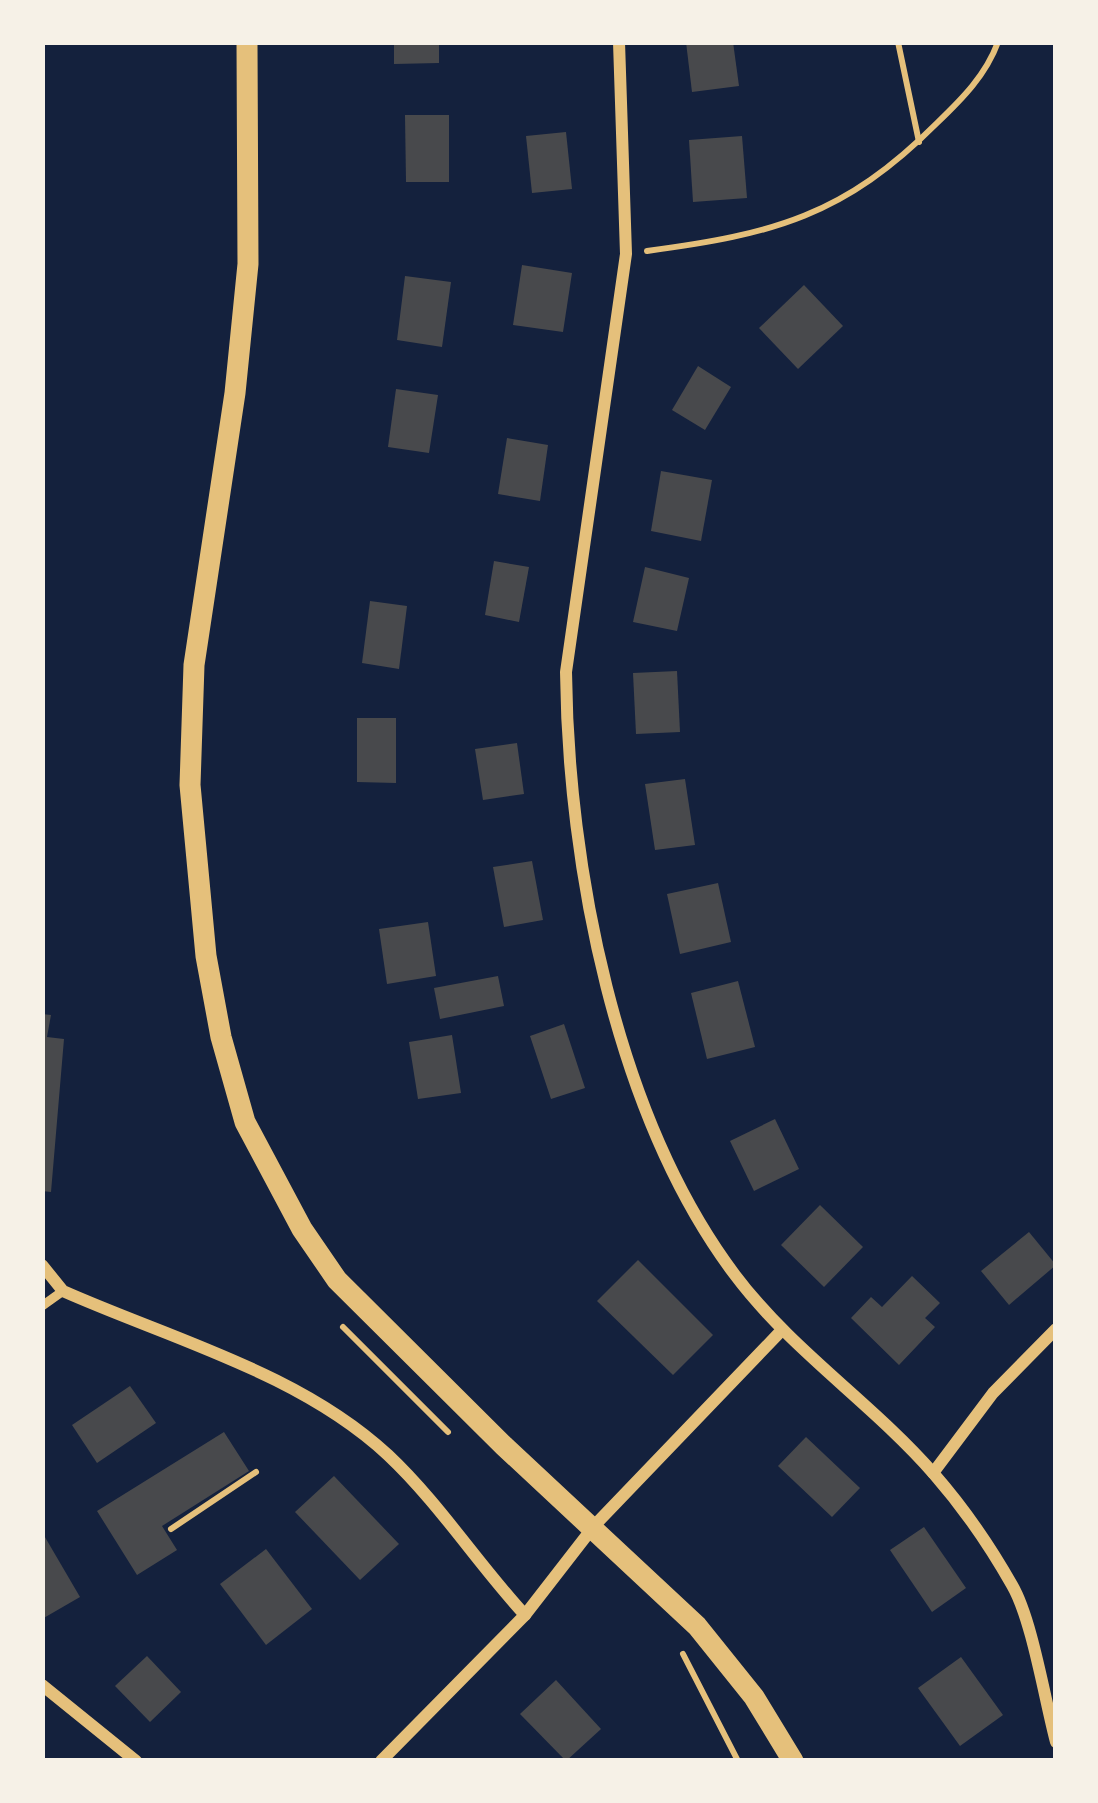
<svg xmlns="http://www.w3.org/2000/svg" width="1098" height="1803" font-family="Roboto,sans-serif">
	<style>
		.building { fill: #48494c }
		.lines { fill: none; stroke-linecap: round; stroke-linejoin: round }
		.path { stroke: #e5c07b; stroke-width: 6 }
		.service { stroke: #e5c07b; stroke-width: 9 }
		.minor { stroke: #e5c07b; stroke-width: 12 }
		.tertiary { stroke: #e5c07b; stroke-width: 21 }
	</style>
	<rect width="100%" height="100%" fill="#14213d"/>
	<g class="building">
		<path d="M394 42H439V63L394 64Z"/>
		<path d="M686 42H733L739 86 692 92Z"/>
		<path d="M405 115H449V182H406Z"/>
		<path d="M566 132 572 189 532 193 526 136Z"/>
		<path d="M742 136 747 198 693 202 689 140Z"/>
		<path d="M522 265 572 273 563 332 513 325Z"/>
		<path d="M405 276 451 282 442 347 397 340Z"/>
		<path d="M804 285 843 326 798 369 759 328Z"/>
		<path d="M698 366 731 387 705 430 672 410Z"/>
		<path d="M396 389 438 395 429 453 388 447Z"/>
		<path d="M507 438 548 445 540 501 498 494Z"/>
		<path d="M661 471 712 480 701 541 651 531Z"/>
		<path d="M494 561 529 567 519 622 485 615Z"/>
		<path d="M645 567 689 578 677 631 633 622Z"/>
		<path d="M370 601 407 606 399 669 362 663Z"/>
		<path d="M677 671 680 732 636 734 633 673Z"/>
		<path d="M357 718H396V783L357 782Z"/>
		<path d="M517 743 524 794 483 800 475 749Z"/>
		<path d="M685 779 695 845 655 850 645 784Z"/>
		<path d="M532 861 543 920 504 927 493 867Z"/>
		<path d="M718 883 731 942 680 954 667 894Z"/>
		<path d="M428 922 436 976 387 984 379 929Z"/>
		<path d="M498 976 504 1006 440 1019 434 988Z"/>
		<path d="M738 981 755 1047 707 1059 691 993Z"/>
		<path d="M42 1014 51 1015 47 1037 64 1039 51 1192 42 1191Z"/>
		<path d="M564 1024 585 1088 551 1099 530 1036Z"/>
		<path d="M452 1035 461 1093 418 1099 409 1042Z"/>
		<path d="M775 1119 799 1169 754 1191 730 1141Z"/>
		<path d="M820 1205 863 1247 824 1287 781 1245Z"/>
		<path d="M1029 1232 1056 1265 1009 1305 981 1271Z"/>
		<path d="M638 1260 713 1335 673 1375 597 1301Z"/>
		<path d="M912 1276 940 1303 925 1318 935 1327 899 1365 851 1318 871 1297 882 1307Z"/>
		<path d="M130 1386 156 1423 97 1463 72 1425Z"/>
		<path d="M224 1432 249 1471 162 1526 177 1550 137 1575 97 1511Z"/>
		<path d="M806 1437 860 1488 832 1517 778 1466Z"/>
		<path d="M334 1476 399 1544 360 1580 295 1512Z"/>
		<path d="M924 1527 966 1588 932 1612 890 1550Z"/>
		<path d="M42 1532 80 1597 42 1619Z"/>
		<path d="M266 1549 312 1609 266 1645 220 1584Z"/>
		<path d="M147 1656 181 1692 150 1722 115 1686Z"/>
		<path d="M961 1657 1003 1715 960 1746 918 1688Z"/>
		<path d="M556 1680 601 1729 566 1761 520 1714Z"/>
	</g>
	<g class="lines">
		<g class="path">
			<path d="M898 42 919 142"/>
			<path d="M647 251C774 234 844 216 937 123 962 99 986 75 998 42"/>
			<path d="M343 1327 448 1432"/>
			<path d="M171 1529 256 1472"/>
			<path d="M683 1654 738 1761"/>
		</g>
		<path class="service" d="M42 1306 63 1291"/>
		<g class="minor">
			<path d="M619 42 626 254 566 672C568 866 616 1117 735 1275 792 1351 872 1403 934 1474 962 1506 991 1548 1012 1585 1032 1619 1045 1701 1056 1742"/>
			<path d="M42 1265 63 1291C171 1339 300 1373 388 1455 439 1503 478 1564 525 1615"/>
			<path d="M933 1473 993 1393 1056 1329"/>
			<path d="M42 1685 136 1761"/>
			<path d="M381 1761 525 1615 594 1526 781 1331"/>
		</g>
		<path class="tertiary" d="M247 42 248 264 235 393 194 665 190 785 206 956 221 1037 245 1122 302 1229 337 1280 504 1446 697 1626 754 1697 793 1761"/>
	</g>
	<rect width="1098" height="1803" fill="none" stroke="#f6f1e7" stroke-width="90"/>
</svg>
